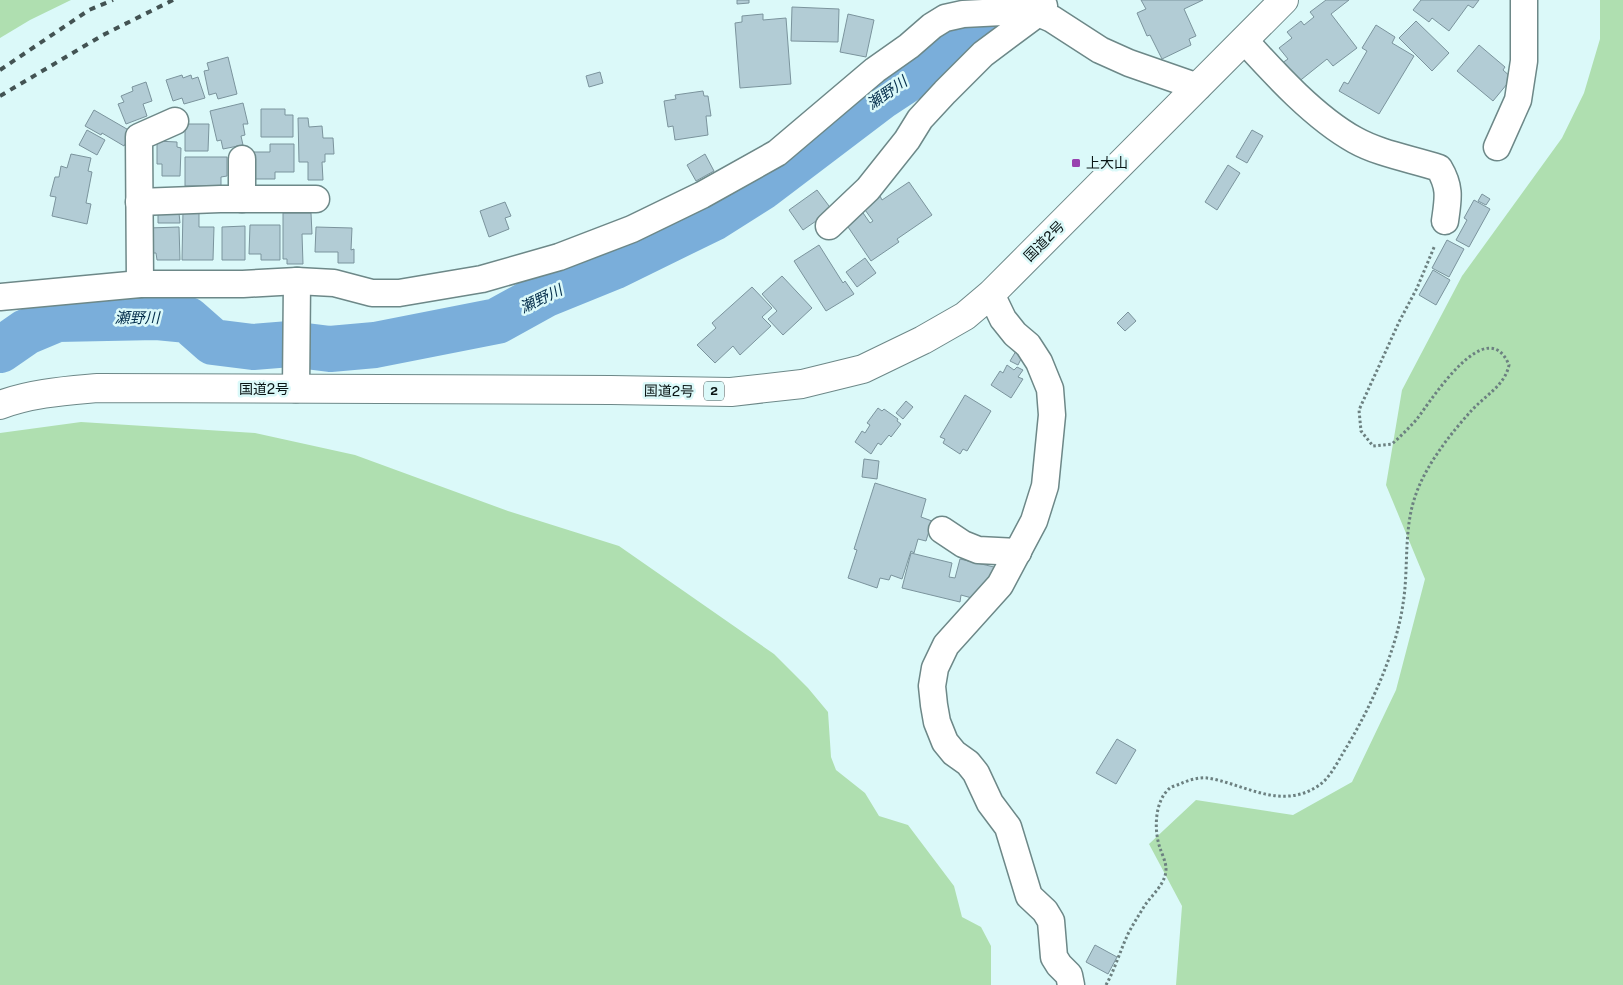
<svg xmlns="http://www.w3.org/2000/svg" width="1623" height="985" font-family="'Public Sans','Noto Sans JP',sans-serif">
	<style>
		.green { fill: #afdfb0 }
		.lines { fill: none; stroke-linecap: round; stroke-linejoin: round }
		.river { stroke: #7aaeda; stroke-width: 46 }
		.building { fill: #b2ccd5; stroke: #7b949d }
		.minor-casing { stroke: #6d8888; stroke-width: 29 }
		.highway-casing { stroke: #6d8888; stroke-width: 30 }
		.path { stroke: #6c8080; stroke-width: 3; stroke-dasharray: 2.5 2.5; stroke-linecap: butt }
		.minor { stroke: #fff; stroke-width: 26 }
		.highway { stroke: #fff; stroke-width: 28 }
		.rail { stroke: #435353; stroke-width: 4; stroke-dasharray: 6 6; stroke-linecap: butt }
		.poi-dot { fill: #9842af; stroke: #dbf9f9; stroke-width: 2 }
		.labels { text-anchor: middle; stroke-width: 5; stroke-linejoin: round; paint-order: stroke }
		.shield { fill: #dbf9f9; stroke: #495959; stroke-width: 1 }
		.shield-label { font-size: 12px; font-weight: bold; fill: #0a1515 }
		.poi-label { font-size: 14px; fill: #0a1515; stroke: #dbf9f9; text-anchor: start }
		.street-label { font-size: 14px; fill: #0a1515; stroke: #dbf9f9 }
		.water-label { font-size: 15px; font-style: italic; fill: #042e4b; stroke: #dbf9f9 }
	</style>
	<rect width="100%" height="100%" fill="#dbf9f9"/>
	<g class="green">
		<path d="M0 0H71L30 20 0 38Z"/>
		<path d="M1600 0H1623V985H1176L1182 906 1149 844 1196 800 1293 815 1352 782 1396 690 1425 579 1386 485 1402 390 1462 276 1562 138 1584 93 1600 39Z"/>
		<path d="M81 422 255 433 355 455 508 511 619 546 774 654 808 688 828 712 831 757 836 770 865 793 879 816 908 825 954 886 962 917 981 927 991 946V985H0V433Z"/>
	</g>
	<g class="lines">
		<path class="river" d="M0 350 26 332 57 319 157 317 188 320 213 342 253 347 290 344 330 349 375 345 497 321 544 295 613 267 713 218 762 187 882 96 988 26 1018 0"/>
	</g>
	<g class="building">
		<path d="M737 0H749V3L737 4Z"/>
		<path d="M1141 0H1203L1184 9 1196 36 1189 39 1191 45 1162 59 1150 35 1147 36 1137 13 1146 9Z"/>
		<path d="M1326 0H1349L1331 14 1357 48 1333 66 1327 59 1297 83 1282 63 1288 59 1279 48 1292 38 1287 32 1301 21 1304 25 1314 17 1310 12Z"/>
		<path d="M1421 0H1479L1473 8 1468 5 1449 31 1432 18 1429 22 1413 10Z"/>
		<path d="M792 7 839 9 838 42 791 41Z"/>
		<path d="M763 14V20L786 18 791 84 740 88 735 23 742 22V16Z"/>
		<path d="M848 14 874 20 866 57 840 52Z"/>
		<path d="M1416 21 1449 53 1432 71 1399 38Z"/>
		<path d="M1376 25 1395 37 1392 43 1414 56 1379 114 1339 91 1344 82 1348 84 1367 51 1362 48Z"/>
		<path d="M1479 45 1505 67 1503 70 1512 78 1493 101 1457 71Z"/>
		<path d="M228 57 237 94 218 99 216 93 209 95 204 71 209 70 207 63Z"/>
		<path d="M600 72 603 83 589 87 586 76Z"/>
		<path d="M182 75 183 78 191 75 192 79 198 77 205 98 184 104 182 98 173 101 166 80Z"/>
		<path d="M146 82 152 101 143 104 147 116 126 124 118 104 124 102 121 96 133 91 132 87Z"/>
		<path d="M703 91 704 96H708L711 116H706L708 135 675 140 673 126 668 127 664 101 676 99 675 95Z"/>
		<path d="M243 103 248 124H243L245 135 241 136 243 145 223 149 221 140 217 141 210 111Z"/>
		<path d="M261 109H285V115H293V137H261Z"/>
		<path d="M94 110 132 132 124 146 102 133 101 135 85 126Z"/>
		<path d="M298 118H308L309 127 322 126 323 138H333L334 154H325V162H322L323 180H308V162H299Z"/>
		<path d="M185 124H209L208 151H185Z"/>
		<path d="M87 130 105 140 97 155 79 145Z"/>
		<path d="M1252 130 1263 136 1247 163 1236 157Z"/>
		<path d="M157 141 177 142V147L181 148 180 176H162V164H157Z"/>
		<path d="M270 144H294V172H275V179H252V152H270Z"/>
		<path d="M71 154 91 158 88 171 92 172 86 203 91 204 87 224 52 216 56 197 50 196 55 177H59L61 166 67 168Z"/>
		<path d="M705 154 714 171 696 181 687 165Z"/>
		<path d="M185 157H227V176L221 177V186H185Z"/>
		<path d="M1228 165 1240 173 1217 210 1205 202Z"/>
		<path d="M909 182 932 215 897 239 899 242 871 261 844 221 861 210 870 223 873 221 863 207 880 196 882 200Z"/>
		<path d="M817 190 832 210 803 230 789 210Z"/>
		<path d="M1482 194 1490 199 1486 205 1478 201Z"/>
		<path d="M1474 200 1490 209 1469 247 1456 240 1467 220 1464 218Z"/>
		<path d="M505 202 511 216 505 218 509 229 489 237 480 211Z"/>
		<path d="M183 210 199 211V227H214L213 260H182Z"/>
		<path d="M179 213 180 223H158V214Z"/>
		<path d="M283 213H311L312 234H302L303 264H287V259H283Z"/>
		<path d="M250 225H280V260H261V254H249Z"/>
		<path d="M245 226V260H222V227Z"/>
		<path d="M179 227 180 260H157L156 253H149L148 228Z"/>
		<path d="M316 227 352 228 351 250 354 249V263H338V252H315Z"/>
		<path d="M1447 240 1464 249 1449 277 1432 268Z"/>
		<path d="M819 245 843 283 845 281 854 294 826 311 794 261Z"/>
		<path d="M865 258 876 273 857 287 846 272Z"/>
		<path d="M1433 270 1450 280 1436 305 1419 295Z"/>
		<path d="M782 276 812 308 783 335 768 319 777 311 762 294Z"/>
		<path d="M752 287 772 308 762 317 771 326 740 355 733 346 715 363 697 345 716 328 712 323Z"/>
		<path d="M1128 312 1136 321 1125 331 1117 323Z"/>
		<path d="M1016 351 1023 355 1018 365 1010 361Z"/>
		<path d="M1007 365 1014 370 1017 367 1023 370 1018 377 1023 379 1011 398 991 385 1000 371 1003 373Z"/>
		<path d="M965 395 991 411 967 451 963 449 960 454 943 443 945 439 940 437Z"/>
		<path d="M906 401 913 407 903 419 896 413Z"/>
		<path d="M878 408 882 411 884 409 898 419 897 421 901 424 891 437 889 435 881 445 878 443 871 454 855 442 862 431 865 433 870 425 867 423Z"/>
		<path d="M864 459 879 461 877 479 862 477Z"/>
		<path d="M875 483 926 499 921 517 932 521 926 541 918 539 914 553 911 551 902 579 891 575 889 580 880 578 877 588 848 578 857 550 854 549Z"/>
		<path d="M911 553 952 563 949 577 955 578 960 559 994 567 989 589 979 600 961 595 960 602 902 588Z"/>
		<path d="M1117 739 1136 750 1116 784 1096 773Z"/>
		<path d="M1095 945 1117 957 1108 974 1086 962Z"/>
	</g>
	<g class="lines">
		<g class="minor-casing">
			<g id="minor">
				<path d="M1244 40C1275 74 1315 118 1355 140 1380 154 1412 159 1439 168 1451 188 1448 199 1445 221"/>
				<path d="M1497 147 1518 100 1524 61V0"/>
				<path d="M242 159V199"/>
				<path d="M139 202 220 199H316"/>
				<path d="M829 226 868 189 907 140 920 119 945 92 983 54 1038 13 1044 6"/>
				<path d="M140 284 139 137 175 121"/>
				<path d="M991 294 1003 319 1015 334 1028 345 1039 362 1050 389 1052 415 1045 486 1034 521 1000 585 946 645 935 668 932 686 934 705 937 722 945 742 954 753 968 763 976 773 990 803 1008 827 1029 896 1045 911 1051 921 1054 957 1059 965 1069 975 1071 985"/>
				<path d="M0 297 140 284H243L297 281 334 283 372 293H399L482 279 559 257 632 229 702 195 777 153 875 70 909 46 932 26 945 18 963 14 1022 11 1038 13 1052 19 1100 50 1129 63 1198 87"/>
				<path d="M296 389 297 281"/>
				<path d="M942 530 963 544 978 550 1018 552"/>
			</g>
		</g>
		<g class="highway-casing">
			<path id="highway" d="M0 405C32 393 65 391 98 388L611 390 731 392 802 384 863 369 923 340 965 316 991 294 1284 0"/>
		</g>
		<path class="path" d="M1106 985C1115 969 1120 951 1128 934 1133 924 1139 915 1145 905 1153 894 1166 883 1166 869 1166 862 1162 854 1160 848 1154 831 1154 801 1170 788 1173 786 1178 785 1182 783 1189 780 1199 777 1207 778 1243 783 1280 811 1318 786 1329 779 1336 765 1343 753 1369 711 1396 653 1403 604 1409 567 1403 529 1416 494 1426 465 1451 433 1472 410 1486 395 1505 385 1509 365 1487 312 1432 399 1417 419 1409 428 1401 436 1392 444L1373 446 1361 431 1359 410 1399 322 1417 288 1435 245"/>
		<use href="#minor" class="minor"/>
		<use href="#highway" class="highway"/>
		<g class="rail">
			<path d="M0 70 89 10 113 0"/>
			<path d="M0 96 103 35 173 0"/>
		</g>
	</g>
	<rect class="poi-dot" x="1071" y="158" width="10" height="10" rx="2.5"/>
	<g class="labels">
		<rect class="shield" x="704" y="381.5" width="20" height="19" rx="4"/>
		<g class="shield-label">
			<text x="714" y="395">2</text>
		</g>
		<g class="poi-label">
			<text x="1086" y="168">上大山</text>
		</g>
		<g class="street-label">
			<text transform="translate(1044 241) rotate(-45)" y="5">国道2号</text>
			<text x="264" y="394">国道2号</text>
			<text transform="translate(669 391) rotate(1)" y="5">国道2号</text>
		</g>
		<g class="water-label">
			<text transform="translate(887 93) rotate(-35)" y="5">瀬野川</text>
			<text transform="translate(541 299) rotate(-26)" y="5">瀬野川</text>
			<text x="137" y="323">瀬野川</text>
		</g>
	</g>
</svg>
